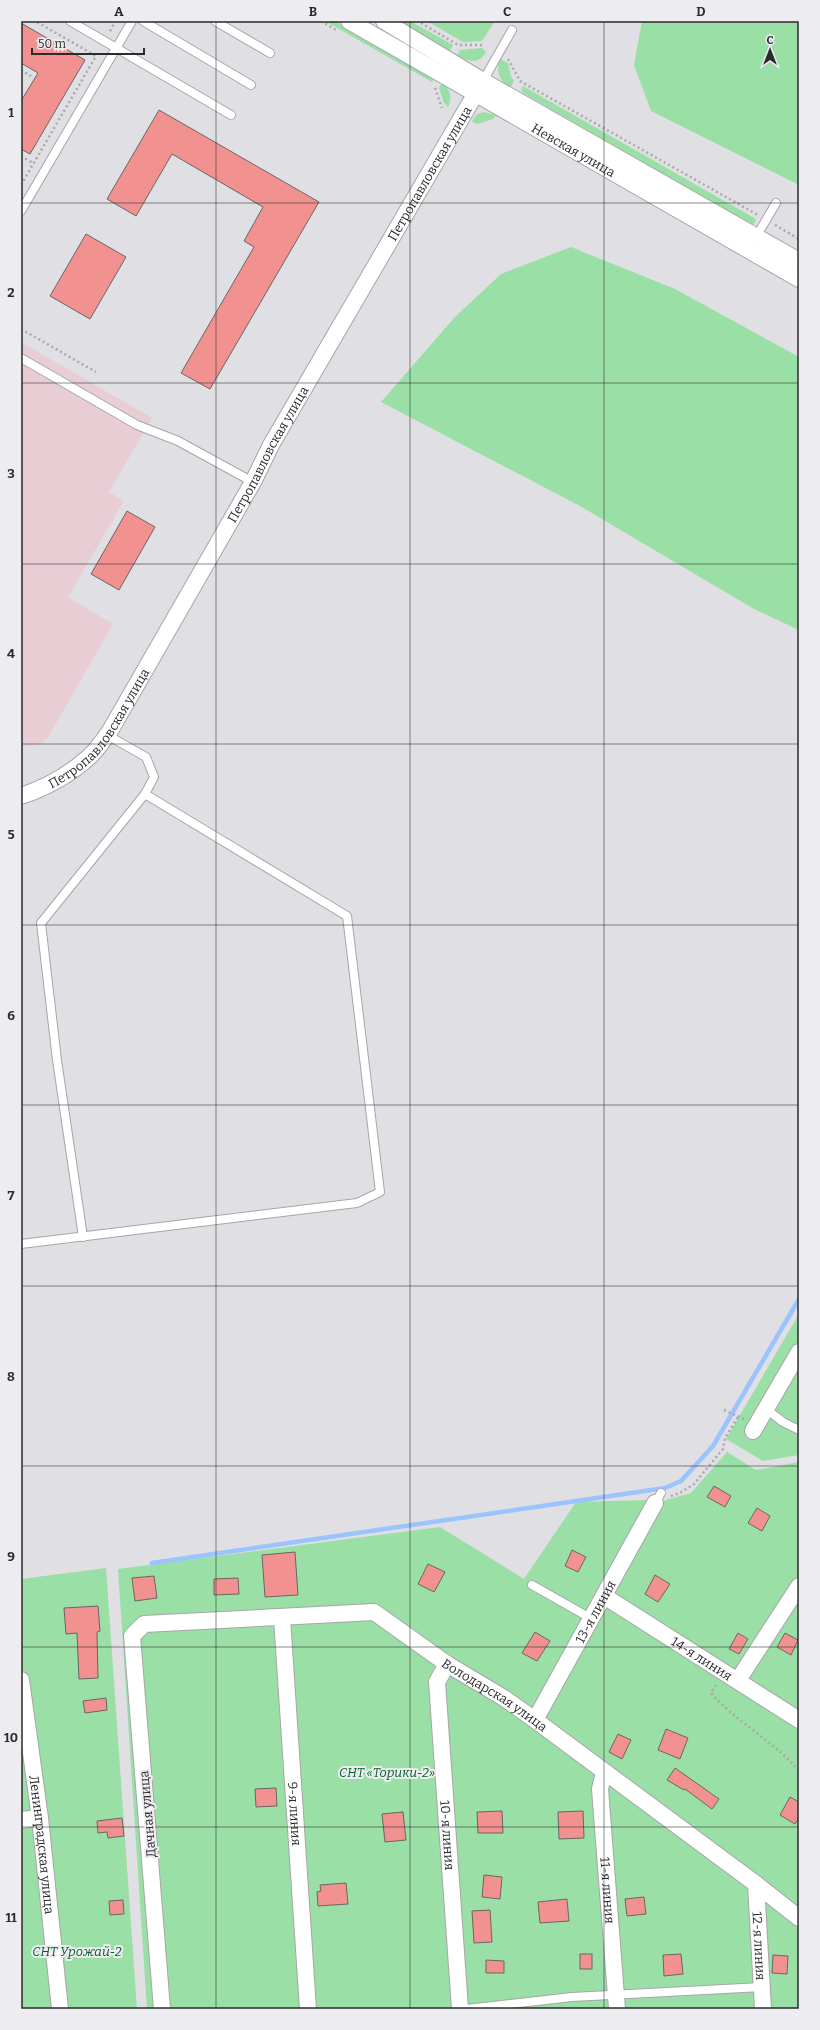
<svg xmlns="http://www.w3.org/2000/svg" width="820" height="2030" font-family="Bitter,serif">
	<style>
		.education { fill: #e8ced4 }
		.green { fill: #9adfa6 }
		.lines { fill: none; stroke-linecap: round; stroke-linejoin: round }
		.stream { stroke: #9bc3fd; stroke-width: 4.5 }
		.building { fill: #f19190; stroke: #6a6665 }
		.lane-casing { stroke: #a6a6a9; stroke-width: 10 }
		.street-casing { stroke: #a6a6a9; stroke-width: 18 }
		.path { stroke: #a9a8ab; stroke-width: 2.5; stroke-dasharray: 2 3; stroke-linecap: butt }
		.lane { stroke: #fff; stroke-width: 8 }
		.street { stroke: #fff; stroke-width: 16 }
		.grid { fill: none; stroke: #2b2a2c; stroke-width: 1; stroke-opacity: 0.55 }
		.labels { text-anchor: middle; stroke-width: 4; stroke-linejoin: round; paint-order: stroke }
		.street-label { font-size: 13px; fill: #2b2a2c; stroke: #edecf0 }
		.park-label { font-size: 13px; font-style: italic; fill: #056028; stroke: #edecf0 }
		.neatline { fill: none; stroke: #2b2a2c; stroke-width: 1.5 }
		.grid-label { font-size: 13px; text-anchor: middle; font-weight: bold; fill: #2b2a2c }
	</style>
	<rect width="100%" height="100%" fill="#e0dfe3"/>
	<path class="education" d="M21 342 152 418 109 492 124 501 68 597 113 624 47 739 40 744 21 747Z"/>
	<g class="green">
		<path d="M325 21H335L434 78 432 82Z"/>
		<path d="M398 21H410L453 45 450 51Z"/>
		<path d="M427 21H495L482 41 463 42Z"/>
		<path d="M642 21H799V185L651 111 634 65Z"/>
		<path d="M482 48 486 52C479 65 468 61 457 56L460 50Z"/>
		<path d="M500 59 508 63 511 76 514 81 511 87C500 82 495 71 500 59Z"/>
		<path d="M442 83C450 88 453 99 448 107L444 103 439 88Z"/>
		<path d="M523 86 756 219 754 224H749L523 93 521 90Z"/>
		<path d="M483 112 496 115 493 119 477 124 472 121 476 115Z"/>
		<path d="M571 247 675 289 799 357V630L754 609 580 506 381 402 455 317 501 274Z"/>
		<path d="M799 1314V1455L763 1461 726 1439Z"/>
		<path d="M727 1452 756 1470 799 1462V2009H147L118 1569 440 1527 524 1579 576 1502 648 1500 655 1503 691 1493Z"/>
		<path d="M106 1568 137 2009H21V1579Z"/>
	</g>
	<g class="lines">
		<path class="stream" d="M152 1563 665 1488 681 1481 713 1446 799 1299"/>
	</g>
	<g class="building">
		<path d="M21 23 85 60 30 154 21 149V101L38 73 21 63Z"/>
		<path d="M159 110 319 202 210 389 181 373 254 247 244 241 263 207 172 154 136 216 107 199Z"/>
		<path d="M86 234 126 257 90 319 50 296Z"/>
		<path d="M127 511 155 527 119 590 91 574Z"/>
		<path d="M714 1486 731 1496 725 1507 707 1497Z"/>
		<path d="M757 1508 770 1516 762 1531 748 1523Z"/>
		<path d="M572 1550 586 1557 578 1572 565 1566Z"/>
		<path d="M295 1552 298 1595 265 1597 262 1555Z"/>
		<path d="M428 1564 445 1572 434 1592 418 1584Z"/>
		<path d="M655 1575 670 1584 658 1602 645 1594Z"/>
		<path d="M154 1576 157 1598 135 1601 132 1578Z"/>
		<path d="M238 1578 239 1594 214 1595V1579Z"/>
		<path d="M98 1606 100 1631 97 1632 98 1678 79 1679 77 1633 66 1634 64 1608Z"/>
		<path d="M535 1632 550 1641 537 1661 522 1653Z"/>
		<path d="M738 1633 748 1639 739 1654 729 1649Z"/>
		<path d="M785 1633 798 1640 791 1655 777 1647Z"/>
		<path d="M106 1698 107 1710 85 1713 83 1701Z"/>
		<path d="M666 1729 688 1738 680 1759 658 1750Z"/>
		<path d="M618 1734 631 1740 622 1759 609 1752Z"/>
		<path d="M675 1768 719 1799 712 1809 685 1789 684 1790 667 1780Z"/>
		<path d="M276 1788 277 1806 256 1807 255 1789Z"/>
		<path d="M790 1797 799 1802V1817L795 1824 780 1815Z"/>
		<path d="M502 1811 503 1833H478L477 1812Z"/>
		<path d="M583 1811 584 1838 559 1839 558 1812Z"/>
		<path d="M403 1812 406 1840 385 1842 382 1814Z"/>
		<path d="M122 1818 124 1836 108 1838 107 1832 98 1833 97 1821Z"/>
		<path d="M484 1875 502 1877 500 1899 482 1897Z"/>
		<path d="M346 1883 348 1904 318 1906 317 1892 321 1891 320 1885Z"/>
		<path d="M644 1897 646 1914 627 1916 625 1899Z"/>
		<path d="M567 1899 569 1921 540 1923 538 1902Z"/>
		<path d="M123 1900 124 1914 110 1915 109 1901Z"/>
		<path d="M490 1910 492 1942 474 1943 472 1911Z"/>
		<rect x="580" y="1954" width="12" height="15"/>
		<path d="M681 1954 683 1974 664 1976 663 1955Z"/>
		<path d="M773 1955 788 1956 787 1974 772 1973Z"/>
		<path d="M486 1960 504 1961V1973H486Z"/>
	</g>
	<g class="lines">
		<g class="lane-casing">
			<g id="lane">
				<path d="M70 21 231 115"/>
				<path d="M143 21 251 85"/>
				<path d="M215 21 270 53"/>
				<path d="M483 81 512 30"/>
				<path d="M21 211 132 21"/>
				<path d="M756 237 776 203"/>
				<path d="M21 358 137 425 178 441 253 482"/>
				<path d="M107 735 146 757 154 777 145 794"/>
				<path d="M21 1244 357 1203 380 1192 347 916 145 794 41 923 57 1060 83 1237"/>
				<path d="M766 1409 783 1422 799 1430"/>
				<path d="M655 1503 661 1493"/>
				<path d="M532 1585 592 1619"/>
				<path d="M466 2009 572 1997 762 1987"/>
			</g>
		</g>
		<g class="street-casing">
			<g id="street">
				<path id="s1" d="M349 21 799 279"/>
				<path d="M384 21 483 81 799 261"/>
				<path id="s2" d="M21 796C45 788 69 775 89 757 97 750 104 739 110 731L253 482 271 445 483 81"/>
				<path d="M753 1431 799 1352"/>
				<path id="s3" d="M604 1596 799 1720"/>
				<path id="s4" d="M282 1618 308 2009"/>
				<path id="s5" d="M447 1664 437 1682 460 2009"/>
				<path id="s6" d="M21 1680 40 1818 60 2009"/>
				<path d="M738 1680 799 1586"/>
				<path id="s7" d="M535 1720 655 1503"/>
				<path id="s8" d="M604 1772 600 1789 617 2009"/>
				<path d="M21 1820 40 1818"/>
				<path id="s9" d="M756 1884 763 2009"/>
				<path id="s10" d="M162 2009 132 1636 144 1624 374 1612 447 1664 504 1698 535 1720 756 1884 799 1918"/>
			</g>
		</g>
		<g class="path">
			<path d="M321 21 336 30"/>
			<path d="M421 23 458 45H484"/>
			<path d="M110 31 116 21"/>
			<path d="M508 59 520 81 758 215"/>
			<path d="M21 70 31 76"/>
			<path d="M435 88 442 108"/>
			<path d="M21 156 33 163"/>
			<path d="M21 185 96 56 35 21"/>
			<path d="M775 225 799 239"/>
			<path d="M21 329 96 372"/>
			<path d="M724 1410 744 1419"/>
			<path d="M671 1496 680 1493 694 1484 723 1449 725 1438 738 1417"/>
			<path d="M716 1685 711 1693C737 1723 774 1741 799 1771"/>
		</g>
		<use href="#lane" class="lane"/>
		<use href="#street" class="street"/>
	</g>
	<path class="grid" d="M216 21V2009M410 21V2009M604 21V2009M21 203H799M21 383H799M21 564H799M21 744H799M21 925H799M21 1105H799M21 1286H799M21 1466H799M21 1647H799M21 1827H799"/>
	<g class="labels">
		<g class="street-label">
			<text dy="5" stroke="none"><textPath href="#s1" startOffset="259">Невская улица</textPath></text>
			<text dy="5" stroke="none"><textPath href="#s2" startOffset="755">Петропавловская улица</textPath></text>
			<text dy="5" stroke="none"><textPath href="#s2" startOffset="431">Петропавловская улица</textPath></text>
			<text dy="5" stroke="none"><textPath href="#s2" startOffset="107">Петропавловская улица</textPath></text>
			<text dy="5" stroke="none"><textPath href="#s7" startOffset="124">13-я линия</textPath></text>
			<text dy="5" stroke="none"><textPath href="#s3" startOffset="116">14-я линия</textPath></text>
			<text dy="5" stroke="none"><textPath href="#s10" startOffset="768">Володарская улица</textPath></text>
			<text dy="5" stroke="none"><textPath href="#s4" startOffset="196">9-я линия</textPath></text>
			<text transform="translate(147 1814) rotate(-95)" y="5">Дачная улица</text>
			<text dy="5" stroke="none"><textPath href="#s5" startOffset="174">10-я линия</textPath></text>
			<text dy="5" stroke="none"><textPath href="#s6" startOffset="166">Ленинградская улица</textPath></text>
			<text dy="5" stroke="none"><textPath href="#s8" startOffset="119">11-я линия</textPath></text>
			<text dy="5" stroke="none"><textPath href="#s9" startOffset="62">12-я линия</textPath></text>
		</g>
		<g class="park-label">
			<text x="387" y="1777">СНТ «Торики-2»</text>
			<text x="77" y="1956">СНТ Урожай-2</text>
		</g>
	</g>
	<rect width="820" height="2030" fill="none" stroke="#edecf0" stroke-width="44"/>
	<g transform="translate(770 50)" stroke="#edecf0" stroke-width="3" paint-order="stroke">
	<path d="M0-3L7 15L0 10L-7 15Z" fill="#2b2a2c"/>
	<text y="-6" font-size="11" font-weight="bold" text-anchor="middle" fill="#2b2a2c">С</text>
	</g>
	<path d="M32 48v6h112v-6" fill="none" stroke="#2b2a2c" stroke-width="2"/>
	<text x="38" y="48" font-size="12" fill="#2b2a2c" stroke="#edecf0" stroke-width="3" paint-order="stroke">50 m</text>
	<rect x="22" y="22" width="776" height="1986" class="neatline"/>
	<g class="grid-label">
		<text x="119" y="16">A</text>
		<text x="313" y="16">B</text>
		<text x="507" y="16">C</text>
		<text x="701" y="16">D</text>
		<text x="11" y="117">1</text>
		<text x="11" y="297">2</text>
		<text x="11" y="478">3</text>
		<text x="11" y="658">4</text>
		<text x="11" y="839">5</text>
		<text x="11" y="1020">6</text>
		<text x="11" y="1200">7</text>
		<text x="11" y="1381">8</text>
		<text x="11" y="1561">9</text>
		<text x="11" y="1742">10</text>
		<text x="11" y="1922">11</text>
	</g>
</svg>
